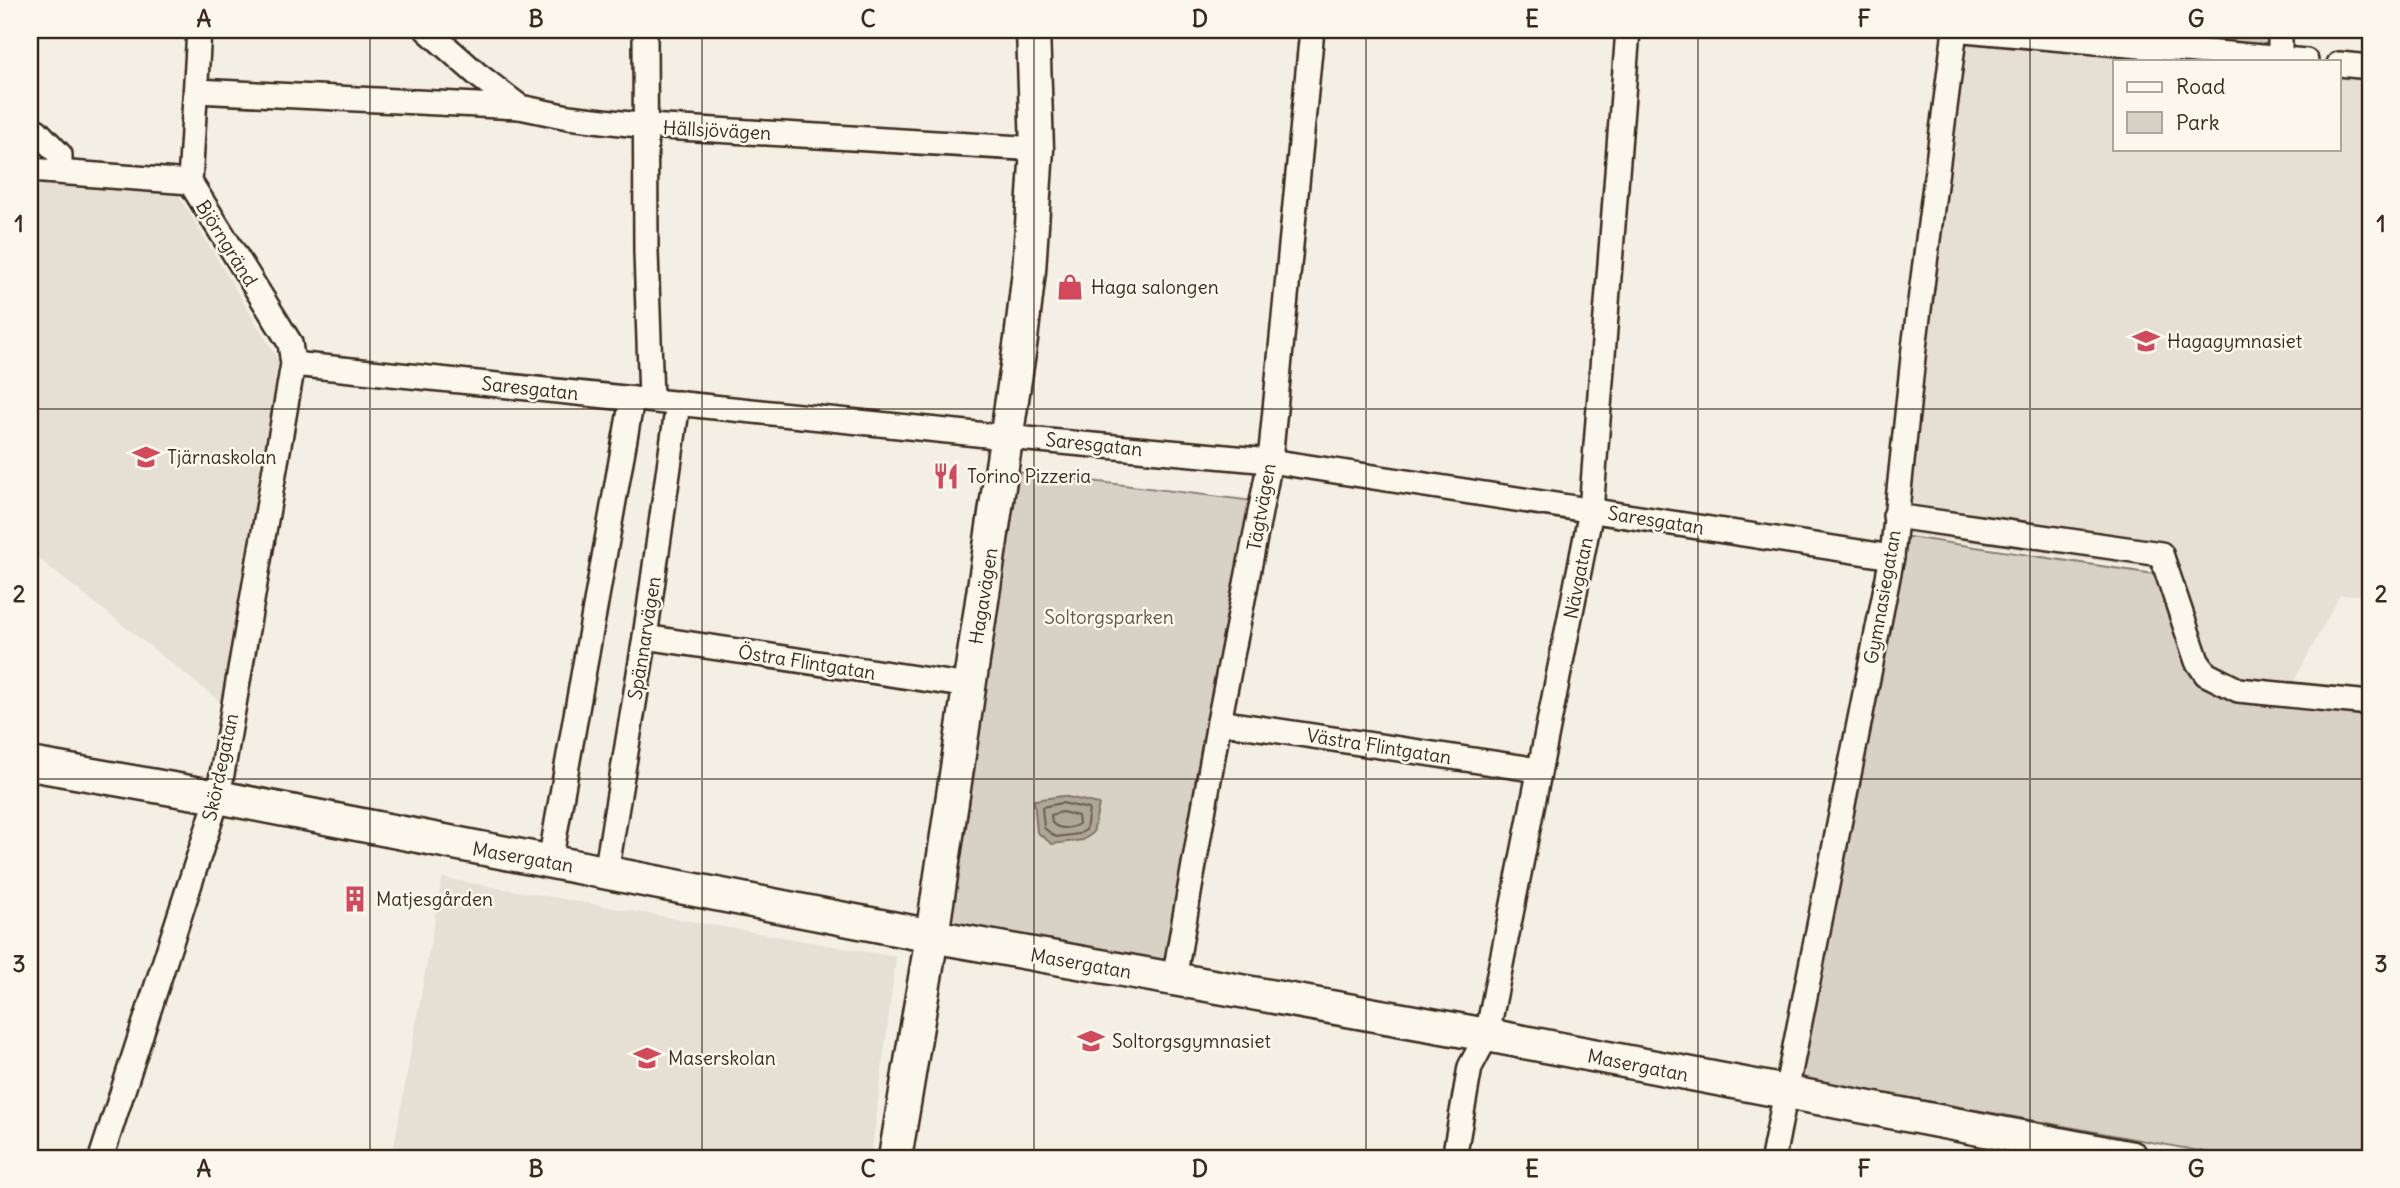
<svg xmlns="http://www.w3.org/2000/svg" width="2400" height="1188" font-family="Delius,sans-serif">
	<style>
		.built { fill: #e5dfd4 }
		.green { fill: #d8d1c6; stroke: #8a7e72; stroke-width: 2 }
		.water { fill: #afa69a; stroke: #817468; stroke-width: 2 }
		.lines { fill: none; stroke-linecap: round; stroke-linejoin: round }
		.shore { stroke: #695c50; stroke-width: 2 }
		.street-casing { stroke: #3b2a1e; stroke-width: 28 }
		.secondary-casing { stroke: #3b2a1e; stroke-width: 37 }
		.street { stroke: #fbf7ec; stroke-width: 23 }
		.secondary { stroke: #fbf7ec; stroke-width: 32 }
		.grid { fill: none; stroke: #3b2a1e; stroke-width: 2; stroke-opacity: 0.55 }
		.labels { text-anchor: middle; stroke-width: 5; stroke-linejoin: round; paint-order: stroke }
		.street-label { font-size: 19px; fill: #3b2a1e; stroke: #fbf7ec }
		.poi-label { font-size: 19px; fill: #3b2a1e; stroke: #fbf7ec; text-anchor: start }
		.park-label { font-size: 19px; fill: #625448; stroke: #fbf7ec }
		.neatline { fill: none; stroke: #3b2a1e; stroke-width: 2.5 }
		.grid-label { font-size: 23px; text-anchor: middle; font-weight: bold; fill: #3b2a1e }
	</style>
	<rect width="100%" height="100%" fill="#f3efe4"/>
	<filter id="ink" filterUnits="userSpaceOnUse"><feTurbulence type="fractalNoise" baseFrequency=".0143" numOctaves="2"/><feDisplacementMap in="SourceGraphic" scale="14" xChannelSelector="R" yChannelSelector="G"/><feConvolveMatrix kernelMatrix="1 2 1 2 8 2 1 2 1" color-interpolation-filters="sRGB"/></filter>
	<g filter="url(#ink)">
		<g class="built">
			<path d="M1960 36 2229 61H2115V149H2339V72L2370 74V595H2340L2288 692 2208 672 2170 571 1897 533Z"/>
			<path d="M30 177 173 186 279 361 222 703 30 552Z"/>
			<path d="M442 878 896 957 871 1158H392Z"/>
		</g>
		<g class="green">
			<path d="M1964 30H2280V59Z"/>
			<path d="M1002 470 1262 502 1174 979 932 936Z"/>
			<path d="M1896 535 2167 576 2204 673 2370 706V1158H2238L1797 1077Z"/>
		</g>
		<path class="water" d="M1063 796 1099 804 1093 833 1083 840 1052 844 1037 832 1034 800Z"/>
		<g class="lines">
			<g class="shore">
				<path d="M1062 803 1089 809 1086 830 1079 834 1056 837 1044 828 1042 807Z"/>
				<path d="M1062 812 1078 816 1079 824C1070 829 1059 830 1052 823L1051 815Z"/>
			</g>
			<g class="street-casing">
				<g id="street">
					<path d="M427 30 478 75 520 107 568 117 647 126 1037 149"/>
					<path d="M645 30 646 252 651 399"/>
					<path d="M1964 30 2306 61"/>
					<path d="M2280 30V59"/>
					<path d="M2339 64 2370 67"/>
					<path d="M196 91 520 107"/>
					<path d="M30 131H37L60 155V171"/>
					<path d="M30 170 190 182"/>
					<path d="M293 364 1006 437 1270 461 1892 557"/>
					<path d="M1895 516 2161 554 2197 661 2206 674 2238 690 2370 703"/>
					<path d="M645 637 969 686"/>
					<path d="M1219 722 1539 770"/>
					<path d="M550 862 632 399"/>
					<path d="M606 873 645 637 678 403"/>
					<path d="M1174 979 1219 722 1270 461 1312 30"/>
					<path d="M101 1158 218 797 293 364 290 343 190 182 199 30"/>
					<path d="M1454 1158 1470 1067 1487 1035 1591 511 1628 30"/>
					<path d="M1773 1158 1892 557 1914 348 1955 30"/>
				</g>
			</g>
			<g class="secondary-casing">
				<g id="secondary">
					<path d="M30 764 218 797 932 936 1487 1035 2132 1158"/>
					<path d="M895 1158 932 936 1021 339 1029 271 1037 149 1033 30"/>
				</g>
			</g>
			<use href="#street" class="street"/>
			<use href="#secondary" class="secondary"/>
		</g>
	</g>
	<path class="grid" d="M370 30V1158M702 30V1158M1034 30V1158M1366 30V1158M1698 30V1158M2030 30V1158M30 409H2370M30 779H2370"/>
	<defs>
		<g id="shop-bare" transform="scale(2.1)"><path d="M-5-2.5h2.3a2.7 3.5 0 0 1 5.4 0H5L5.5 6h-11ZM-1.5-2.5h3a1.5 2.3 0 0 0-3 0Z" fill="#d1495b" stroke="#fbf7ec" stroke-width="2.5" paint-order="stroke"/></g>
		<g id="school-bare" transform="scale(2.1)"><path d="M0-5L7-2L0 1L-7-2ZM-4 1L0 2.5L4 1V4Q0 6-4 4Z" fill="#d1495b" stroke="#fbf7ec" stroke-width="2.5" paint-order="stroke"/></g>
		<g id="restaurant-bare" transform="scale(2.1)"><path d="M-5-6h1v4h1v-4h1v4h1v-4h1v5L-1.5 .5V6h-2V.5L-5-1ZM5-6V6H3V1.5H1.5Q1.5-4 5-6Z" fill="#d1495b" stroke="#fbf7ec" stroke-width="2.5" paint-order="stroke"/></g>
		<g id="building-bare" transform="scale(2.1)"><path d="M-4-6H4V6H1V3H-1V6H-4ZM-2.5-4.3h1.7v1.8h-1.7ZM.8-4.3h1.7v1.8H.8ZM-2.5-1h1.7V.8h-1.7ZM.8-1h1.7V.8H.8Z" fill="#d1495b" stroke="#fbf7ec" stroke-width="2.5" paint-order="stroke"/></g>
		<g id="university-bare" transform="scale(2.1)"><path d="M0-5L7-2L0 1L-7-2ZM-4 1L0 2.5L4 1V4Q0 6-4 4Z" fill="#d1495b" stroke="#fbf7ec" stroke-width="2.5" paint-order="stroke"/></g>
	</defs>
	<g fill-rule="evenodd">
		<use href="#shop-bare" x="1070" y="287"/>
		<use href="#school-bare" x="2146" y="341"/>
		<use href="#school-bare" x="146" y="457"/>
		<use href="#restaurant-bare" x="946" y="476"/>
		<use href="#building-bare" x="355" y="899"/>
		<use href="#university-bare" x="1091" y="1041"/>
		<use href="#school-bare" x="647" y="1058"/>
	</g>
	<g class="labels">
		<g class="street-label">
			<text transform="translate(717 130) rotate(3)" y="7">Hällsjövägen</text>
			<text transform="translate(227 243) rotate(58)" y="7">Björngränd</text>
			<text transform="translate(530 388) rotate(6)" y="7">Saresgatan</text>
			<text transform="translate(1094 444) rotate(6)" y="7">Saresgatan</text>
			<text transform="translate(1261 507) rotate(-80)" y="7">Tägtvägen</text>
			<text transform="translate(1656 520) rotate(9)" y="7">Saresgatan</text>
			<text transform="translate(1578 578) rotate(-79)" y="7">Nävgatan</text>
			<text transform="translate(983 596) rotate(-81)" y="7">Hagavägen</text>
			<text transform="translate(1882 597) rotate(-80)" y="7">Gymnasiegatan</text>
			<text transform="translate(644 638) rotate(-81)" y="7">Spännarvägen</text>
			<text transform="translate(807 662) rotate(9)" y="7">Östra Flintgatan</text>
			<text transform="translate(1379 746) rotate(9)" y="7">Västra Flintgatan</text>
			<text transform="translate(220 767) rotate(-78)" y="7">Skördegatan</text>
			<text transform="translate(523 857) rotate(10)" y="7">Masergatan</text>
			<text transform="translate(1081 963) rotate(10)" y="7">Masergatan</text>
			<text transform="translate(1638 1065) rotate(11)" y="7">Masergatan</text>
		</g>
		<g class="poi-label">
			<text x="1091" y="294">Haga salongen</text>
			<text x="2167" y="348">Hagagymnasiet</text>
			<text x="167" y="464">Tjärnaskolan</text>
			<text x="967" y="483">Torino Pizzeria</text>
			<text x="376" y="906">Matjesgården</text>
			<text x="1112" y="1048">Soltorgsgymnasiet</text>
			<text x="668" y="1065">Maserskolan</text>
		</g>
		<g class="park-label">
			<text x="1109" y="624">Soltorgsparken</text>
		</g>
	</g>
	<rect width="2400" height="1188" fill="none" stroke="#fbf7ec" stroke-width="77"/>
	<rect x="2113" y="60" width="228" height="91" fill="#fbf7ec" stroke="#aea59a" stroke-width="2"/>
	<rect x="2127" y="82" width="35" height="10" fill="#fbf7ec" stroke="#aea59a" stroke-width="2"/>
	<text x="2176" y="94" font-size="21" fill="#3b2a1e">Road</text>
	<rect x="2127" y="112" width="35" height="21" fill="#d8d1c6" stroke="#aea59a" stroke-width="2"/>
	<text x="2176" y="130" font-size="21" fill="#3b2a1e">Park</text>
	<rect x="38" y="38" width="2324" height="1112" class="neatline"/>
	<g class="grid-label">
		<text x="204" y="27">A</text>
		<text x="536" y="27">B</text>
		<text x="868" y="27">C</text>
		<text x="1200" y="27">D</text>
		<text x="1532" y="27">E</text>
		<text x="1864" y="27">F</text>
		<text x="2196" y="27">G</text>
		<text x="19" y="232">1</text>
		<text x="2381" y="232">1</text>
		<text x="19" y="602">2</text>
		<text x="2381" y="602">2</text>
		<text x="19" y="972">3</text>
		<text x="2381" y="972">3</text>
		<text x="204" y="1177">A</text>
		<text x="536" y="1177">B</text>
		<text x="868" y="1177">C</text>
		<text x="1200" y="1177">D</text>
		<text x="1532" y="1177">E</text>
		<text x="1864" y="1177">F</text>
		<text x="2196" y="1177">G</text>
	</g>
</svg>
